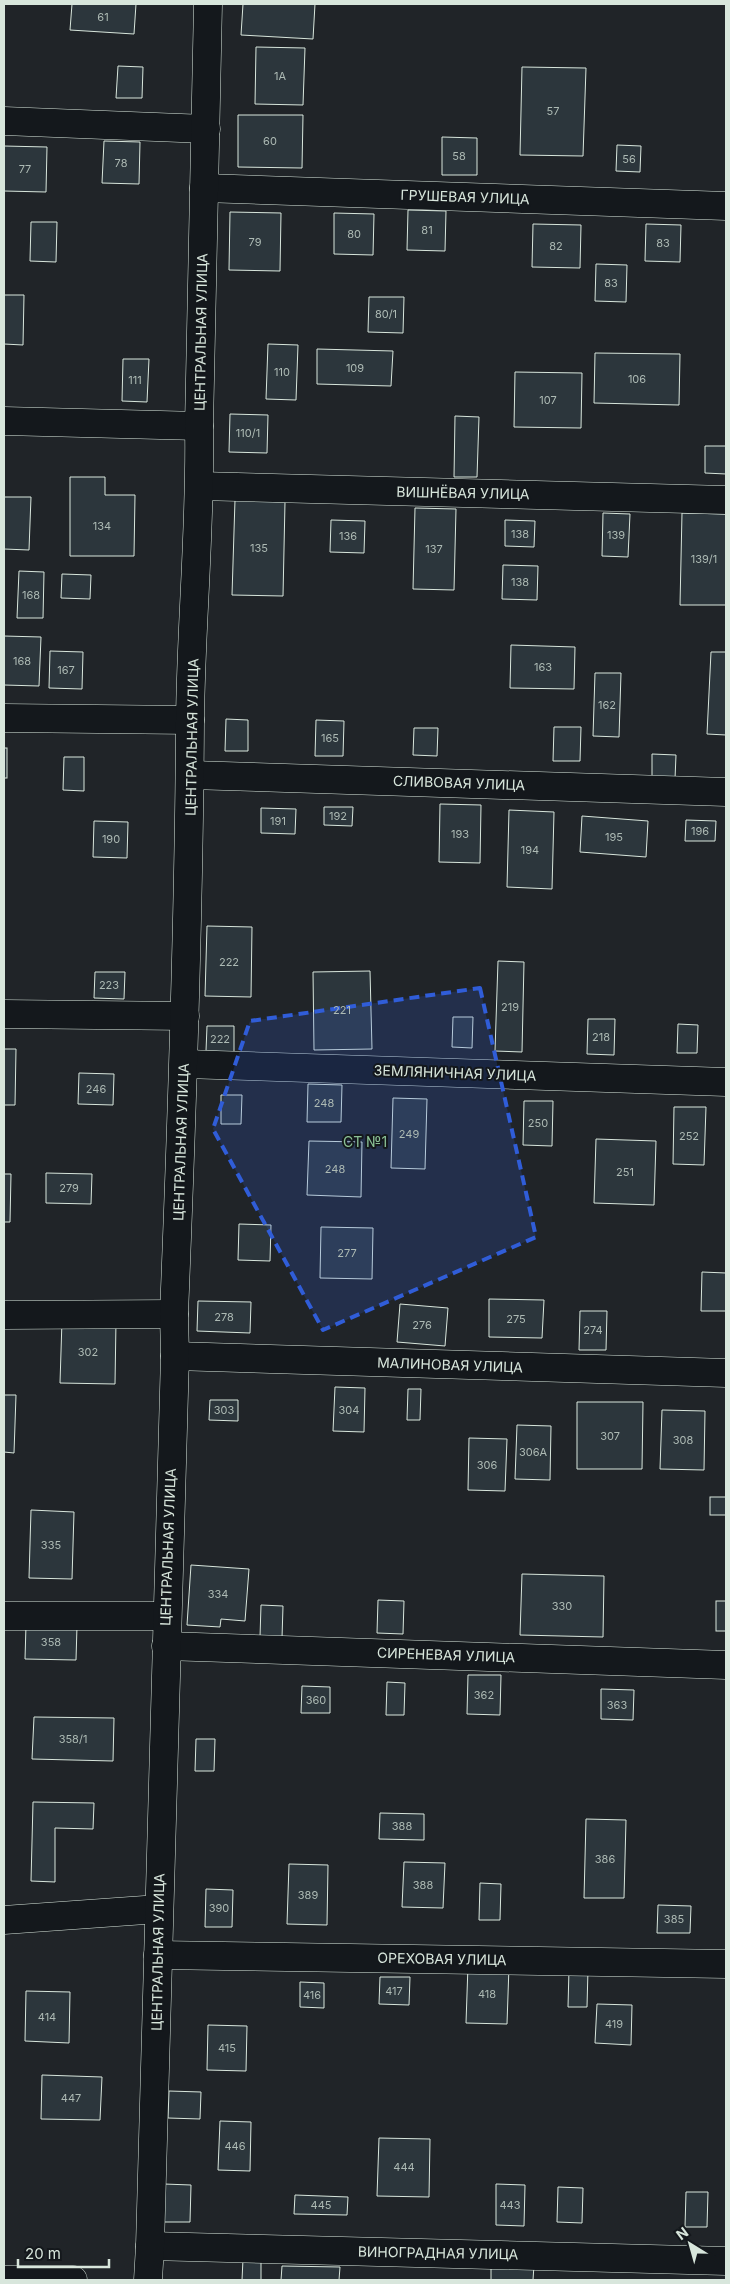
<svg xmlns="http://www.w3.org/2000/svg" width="730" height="2284" font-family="Inter,sans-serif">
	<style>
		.green { fill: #202428; stroke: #939e99 }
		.building { fill: #2c363c; stroke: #d8e6dc }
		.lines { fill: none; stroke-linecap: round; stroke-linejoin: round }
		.street-casing { stroke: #d8e6dc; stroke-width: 29 }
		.street { stroke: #14181c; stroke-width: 28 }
		.marked { fill: #305dd8; fill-opacity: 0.2; stroke: #305dd8; stroke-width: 4; stroke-dasharray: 10 6; stroke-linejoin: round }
		.labels { text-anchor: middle; stroke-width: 4; stroke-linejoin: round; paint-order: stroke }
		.number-label { font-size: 11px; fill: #adbab4 }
		.street-label { font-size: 14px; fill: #d8e6dc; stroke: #14181c }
		.park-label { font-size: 14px; fill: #8ac095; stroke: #14181c }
	</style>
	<rect width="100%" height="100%" fill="#14181c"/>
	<rect class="green" x="4" y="4" width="722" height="2276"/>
	<g class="building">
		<path d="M72 4H136L134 34 70 30Z"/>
		<path d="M243 4H315L313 39 241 35Z"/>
		<path d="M256 47 305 48 303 105 255 104Z"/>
		<path d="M118 66 143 67 142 98H116Z"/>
		<path d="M522 67 586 68 583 156 520 155Z"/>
		<path d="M238 115H303L302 168 238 167Z"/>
		<path d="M442 137 477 138V175H442Z"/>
		<path d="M104 141 140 142 139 184 102 183Z"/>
		<path d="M617 145 641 146 640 172 616 171Z"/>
		<path d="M4 146 47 147 46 192 4 191Z"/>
		<path d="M408 210 446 211 445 251 407 250Z"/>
		<path d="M230 212 281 213 280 271 229 270Z"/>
		<path d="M334 213 374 214 373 255 334 254Z"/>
		<path d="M31 222H57L56 262 30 261Z"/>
		<path d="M533 224 581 225 580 268 532 267Z"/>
		<path d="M646 224 681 225 680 262 645 261Z"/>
		<path d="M596 264 627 265 626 302 595 301Z"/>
		<path d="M4 295H24L23 345 4 344Z"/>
		<path d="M369 297H404L403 333 368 332Z"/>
		<path d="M268 344 298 345 296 400 266 399Z"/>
		<path d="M317 349 393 351 391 386 317 384Z"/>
		<path d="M595 353 680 354 679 405 594 403Z"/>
		<path d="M123 359H149L147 402 122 401Z"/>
		<path d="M515 372 582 373 581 428 514 427Z"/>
		<path d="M230 414 268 415 267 453 229 452Z"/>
		<path d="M455 416 479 417 477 477H454Z"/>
		<path d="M705 446H726V474L705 473Z"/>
		<path d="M70 477H105V495H135L134 556H70Z"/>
		<path d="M4 497H31L29 550 4 549Z"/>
		<path d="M235 500 285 502 283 596 232 595Z"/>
		<path d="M415 508 456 509 454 590 413 589Z"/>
		<path d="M603 513 630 514 628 557 602 556Z"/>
		<path d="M682 513 726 514V605H680Z"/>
		<path d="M331 520 365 521 364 553 330 552Z"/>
		<path d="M505 520 535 521 534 547 505 546Z"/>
		<path d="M503 565 538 566 537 600 502 599Z"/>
		<path d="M19 571 44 572 43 618H17Z"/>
		<path d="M62 574 91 575 90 599 61 598Z"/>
		<path d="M4 636 41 637 39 686 4 685Z"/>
		<path d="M511 645 575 647 574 689 510 688Z"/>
		<path d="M50 651 83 652 82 689 49 688Z"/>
		<path d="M711 652H726V735L707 734Z"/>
		<path d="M595 673H621L619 737 593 736Z"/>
		<path d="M226 719 248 720V751H225Z"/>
		<path d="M316 720 344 721 343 756H315Z"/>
		<path d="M554 727H581L580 761H553Z"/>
		<path d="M414 728H438L437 756 413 755Z"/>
		<rect x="4" y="748" width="3" height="30"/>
		<path d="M652 754 676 755 675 779H652Z"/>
		<path d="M64 757H84V791L63 790Z"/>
		<path d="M440 804 481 805 480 863 439 862Z"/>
		<path d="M324 807H353L352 826 324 825Z"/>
		<path d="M261 808 296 809 295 834 261 833Z"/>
		<path d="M509 810 554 812 552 889 507 887Z"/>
		<path d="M582 816 648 821 646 857 580 852Z"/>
		<path d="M686 820 716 821 715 841H685Z"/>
		<path d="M94 821 128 822 127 858 93 857Z"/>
		<path d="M207 926 252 927 251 997 205 996Z"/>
		<path d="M498 961 524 962 522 1052 495 1051Z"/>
		<path d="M370 971 372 1049 314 1050 313 972Z"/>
		<path d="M95 972H125L124 999 94 998Z"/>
		<path d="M453 1017H473L472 1048 452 1047Z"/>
		<path d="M588 1019H615L614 1055 587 1054Z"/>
		<path d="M678 1024 698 1025 697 1053H677Z"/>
		<path d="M207 1026H234V1052L206 1051Z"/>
		<path d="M4 1049H16L15 1105H4Z"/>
		<path d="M79 1073 114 1074 113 1105 78 1104Z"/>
		<path d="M308 1084 342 1085 341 1122H307Z"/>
		<path d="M221 1095H242L241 1124H221Z"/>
		<path d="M393 1098 427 1099 425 1169 391 1168Z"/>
		<path d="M524 1101H553L552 1146 523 1145Z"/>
		<path d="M674 1107H706L704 1165 673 1164Z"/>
		<path d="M596 1139 656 1141 654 1205 594 1203Z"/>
		<path d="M309 1141 362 1142 361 1197 307 1195Z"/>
		<path d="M46 1173 92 1174 91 1204 46 1203Z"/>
		<path d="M4 1174H11L10 1222H4Z"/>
		<path d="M239 1224 271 1225 270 1261 238 1260Z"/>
		<path d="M321 1227 373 1228 372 1279 320 1278Z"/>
		<path d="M702 1272 726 1273V1311H701Z"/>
		<path d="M489 1299 544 1300 542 1338 489 1337Z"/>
		<path d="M198 1301 251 1302 250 1333 197 1331Z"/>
		<path d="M400 1304 448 1308 445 1346 397 1342Z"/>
		<path d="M580 1311H607L606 1350H579Z"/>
		<path d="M62 1320 116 1321 115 1384 60 1383Z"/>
		<path d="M335 1387 365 1388 364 1432 333 1431Z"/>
		<path d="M408 1389H421L420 1420H407Z"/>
		<path d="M4 1395H16L14 1453 4 1452Z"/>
		<path d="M210 1400H238V1421L209 1420Z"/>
		<path d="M577 1402H643L642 1469H577Z"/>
		<path d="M662 1410 705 1411 704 1470 660 1469Z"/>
		<path d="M517 1425 551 1426 550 1480 515 1479Z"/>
		<path d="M469 1438 507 1439 505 1491 468 1490Z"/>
		<rect x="710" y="1497" width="16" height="18"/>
		<path d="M31 1510 74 1512 72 1579 29 1578Z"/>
		<path d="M191 1565 249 1569 245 1621 221 1619 220 1627 187 1625Z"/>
		<path d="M522 1574 604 1576 603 1637 520 1635Z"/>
		<path d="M378 1600 404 1601 403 1634 377 1633Z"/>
		<rect x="716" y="1601" width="10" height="30"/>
		<path d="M261 1605 283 1606 282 1638 260 1637Z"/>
		<path d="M26 1625 77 1626 76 1660 25 1659Z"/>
		<path d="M468 1675H501L500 1715 467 1714Z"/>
		<path d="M387 1682 405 1683 404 1715H386Z"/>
		<path d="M302 1686 330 1687V1713H301Z"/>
		<path d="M601 1689 634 1690 633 1720 601 1719Z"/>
		<path d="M34 1717 114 1718 113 1761 32 1759Z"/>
		<path d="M196 1739H215L214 1771H195Z"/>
		<path d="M33 1802 94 1803 93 1829 55 1828V1882L31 1881Z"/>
		<path d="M380 1813 424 1814V1840L379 1839Z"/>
		<path d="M586 1819 626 1820 624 1898H584Z"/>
		<path d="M404 1862 445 1863 443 1908 402 1907Z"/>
		<path d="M289 1864 328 1865 327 1925 287 1924Z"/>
		<path d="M480 1883 501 1884 500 1920H479Z"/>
		<path d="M206 1889 233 1890 232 1927H205Z"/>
		<path d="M658 1905 691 1906 690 1933H657Z"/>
		<path d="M468 1965 509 1966 507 2024 466 2023Z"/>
		<path d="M569 1969H588L587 2007H568Z"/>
		<path d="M380 1977H410L409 2005 379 2004Z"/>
		<path d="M300 1982 324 1983V2008L300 2007Z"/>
		<path d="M26 1991 70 1992 69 2043 25 2041Z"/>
		<path d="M597 2004 632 2005 631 2045 595 2043Z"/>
		<path d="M208 2025 247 2026 246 2071 207 2070Z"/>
		<path d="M42 2075 102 2077 100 2120 41 2119Z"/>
		<path d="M169 2091 201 2092 200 2119 168 2118Z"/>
		<path d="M220 2121 251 2122 250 2171 218 2170Z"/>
		<path d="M379 2138 430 2139 429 2197 377 2196Z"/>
		<path d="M164 2184 191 2185 190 2222H163Z"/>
		<path d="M496 2184 525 2185 524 2226 496 2225Z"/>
		<path d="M558 2187 583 2188 582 2223 557 2222Z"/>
		<path d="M686 2192H708L707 2227H685Z"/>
		<path d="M295 2195 348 2197 347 2215 294 2214Z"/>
		<path d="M243 2259 261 2260V2280H242Z"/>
		<path d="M491 2264 534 2265 533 2280H491Z"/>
		<path d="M282 2266 340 2267 339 2280H281Z"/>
	</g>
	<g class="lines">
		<g class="street-casing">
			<g id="street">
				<path d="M4 121 206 129"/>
				<path d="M204 188 726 206"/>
				<path d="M4 421 199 426"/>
				<path d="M200 486 726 500"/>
				<path d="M4 718 190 720"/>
				<path d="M191 775 726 792"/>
				<path d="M4 1014 185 1016"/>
				<path d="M185 1064 726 1082"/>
				<path d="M4 1315 174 1314"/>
				<path d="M175 1356 726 1373"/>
				<path d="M4 1616H165"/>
				<path d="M166 1646 726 1665"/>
				<path d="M4 1920 159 1909"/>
				<path d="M158 1955 726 1964"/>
				<path d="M150 2246 726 2261"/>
				<path d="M4 2280H73"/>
				<path d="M148 2280 150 2246C159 1949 164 1652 175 1356L174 1314C182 1116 189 919 190 721 191 622 201 524 199 426L208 4"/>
			</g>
		</g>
		<use href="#street" class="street"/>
	</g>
	<path class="marked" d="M480 988 536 1237 323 1330 213 1129 250 1021Z"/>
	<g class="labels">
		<g class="number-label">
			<text x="103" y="21">61</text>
			<text x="280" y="80">1А</text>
			<text x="553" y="115">57</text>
			<text x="270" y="145">60</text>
			<text x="459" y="160">58</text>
			<text x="629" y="163">56</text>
			<text x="121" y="167">78</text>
			<text x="25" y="173">77</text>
			<text x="427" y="234">81</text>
			<text x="354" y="238">80</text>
			<text x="255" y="246">79</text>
			<text x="663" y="247">83</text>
			<text x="556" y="250">82</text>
			<text x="611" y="287">83</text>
			<text x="386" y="318">80/1</text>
			<text x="355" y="372">109</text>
			<text x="282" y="376">110</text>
			<text x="637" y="383">106</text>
			<text x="135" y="384">111</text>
			<text x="548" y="404">107</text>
			<text x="248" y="437">110/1</text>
			<text x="102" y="530">134</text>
			<text x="520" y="538">138</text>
			<text x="616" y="539">139</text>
			<text x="348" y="540">136</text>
			<text x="259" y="552">135</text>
			<text x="434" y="553">137</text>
			<text x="704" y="563">139/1</text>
			<text x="520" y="586">138</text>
			<text x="31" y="599">168</text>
			<text x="22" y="665">168</text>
			<text x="543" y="671">163</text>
			<text x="66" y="674">167</text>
			<text x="607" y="709">162</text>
			<text x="330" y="742">165</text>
			<text x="338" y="820">192</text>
			<text x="278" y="825">191</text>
			<text x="700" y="835">196</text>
			<text x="460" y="838">193</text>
			<text x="614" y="841">195</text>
			<text x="111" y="843">190</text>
			<text x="530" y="854">194</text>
			<text x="229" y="966">222</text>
			<text x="109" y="989">223</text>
			<text x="510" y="1011">219</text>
			<text x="342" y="1014">221</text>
			<text x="601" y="1041">218</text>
			<text x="220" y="1043">222</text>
			<text x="96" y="1093">246</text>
			<text x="324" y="1107">248</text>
			<text x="538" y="1127">250</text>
			<text x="409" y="1138">249</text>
			<text x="689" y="1140">252</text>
			<text x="335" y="1173">248</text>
			<text x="625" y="1176">251</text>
			<text x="69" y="1192">279</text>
			<text x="347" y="1257">277</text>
			<text x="224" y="1321">278</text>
			<text x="516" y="1323">275</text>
			<text x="422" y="1329">276</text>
			<text x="593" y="1334">274</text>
			<text x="88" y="1356">302</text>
			<text x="224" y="1414">303</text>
			<text x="349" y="1414">304</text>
			<text x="610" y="1440">307</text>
			<text x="683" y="1444">308</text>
			<text x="533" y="1456">306А</text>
			<text x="487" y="1469">306</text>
			<text x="51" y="1549">335</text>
			<text x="218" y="1598">334</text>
			<text x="562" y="1610">330</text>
			<text x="51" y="1646">358</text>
			<text x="484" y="1699">362</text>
			<text x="316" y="1704">360</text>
			<text x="617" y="1709">363</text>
			<text x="73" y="1743">358/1</text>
			<text x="402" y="1830">388</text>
			<text x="605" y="1863">386</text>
			<text x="423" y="1889">388</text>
			<text x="308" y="1899">389</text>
			<text x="219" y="1912">390</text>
			<text x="674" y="1923">385</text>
			<text x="394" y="1995">417</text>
			<text x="487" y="1998">418</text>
			<text x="312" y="1999">416</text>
			<text x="47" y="2021">414</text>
			<text x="614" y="2028">419</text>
			<text x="227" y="2052">415</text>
			<text x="71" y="2102">447</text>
			<text x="235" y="2150">446</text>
			<text x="404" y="2171">444</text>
			<text x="321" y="2209">445</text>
			<text x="510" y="2209">443</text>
		</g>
		<g class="street-label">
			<text transform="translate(465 197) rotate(2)" y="5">ГРУШЕВАЯ УЛИЦА</text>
			<text transform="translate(201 332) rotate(-89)" y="5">ЦЕНТРАЛЬНАЯ УЛИЦА</text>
			<text transform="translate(463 493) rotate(1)" y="5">ВИШНЁВАЯ УЛИЦА</text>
			<text transform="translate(192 737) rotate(-89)" y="5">ЦЕНТРАЛЬНАЯ УЛИЦА</text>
			<text transform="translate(459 783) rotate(2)" y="5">СЛИВОВАЯ УЛИЦА</text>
			<text transform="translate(455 1073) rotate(2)" y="5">ЗЕМЛЯНИЧНАЯ УЛИЦА</text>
			<text transform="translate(181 1142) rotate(-88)" y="5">ЦЕНТРАЛЬНАЯ УЛИЦА</text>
			<text transform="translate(450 1365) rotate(2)" y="5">МАЛИНОВАЯ УЛИЦА</text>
			<text transform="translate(168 1547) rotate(-88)" y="5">ЦЕНТРАЛЬНАЯ УЛИЦА</text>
			<text transform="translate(446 1655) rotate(2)" y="5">СИРЕНЕВАЯ УЛИЦА</text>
			<text transform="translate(158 1952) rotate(-89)" y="5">ЦЕНТРАЛЬНАЯ УЛИЦА</text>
			<text transform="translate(442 1959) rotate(1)" y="5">ОРЕХОВАЯ УЛИЦА</text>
			<text transform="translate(438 2253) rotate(1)" y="5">ВИНОГРАДНАЯ УЛИЦА</text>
		</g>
		<g class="park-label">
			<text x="365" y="1147">СТ №1</text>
		</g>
	</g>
	<rect width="730" height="2284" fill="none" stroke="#d8e6dc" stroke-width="10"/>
	<g transform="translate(690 2244) rotate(323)" stroke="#14181c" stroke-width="4" paint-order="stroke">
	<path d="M0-4L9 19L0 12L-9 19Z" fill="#d8e6dc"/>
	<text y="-8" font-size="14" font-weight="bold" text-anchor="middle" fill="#d8e6dc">N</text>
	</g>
	<path d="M18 2259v8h91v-8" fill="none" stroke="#d8e6dc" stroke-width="2.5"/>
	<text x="25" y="2259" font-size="15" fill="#d8e6dc" stroke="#14181c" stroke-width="4" paint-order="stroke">20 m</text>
</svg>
